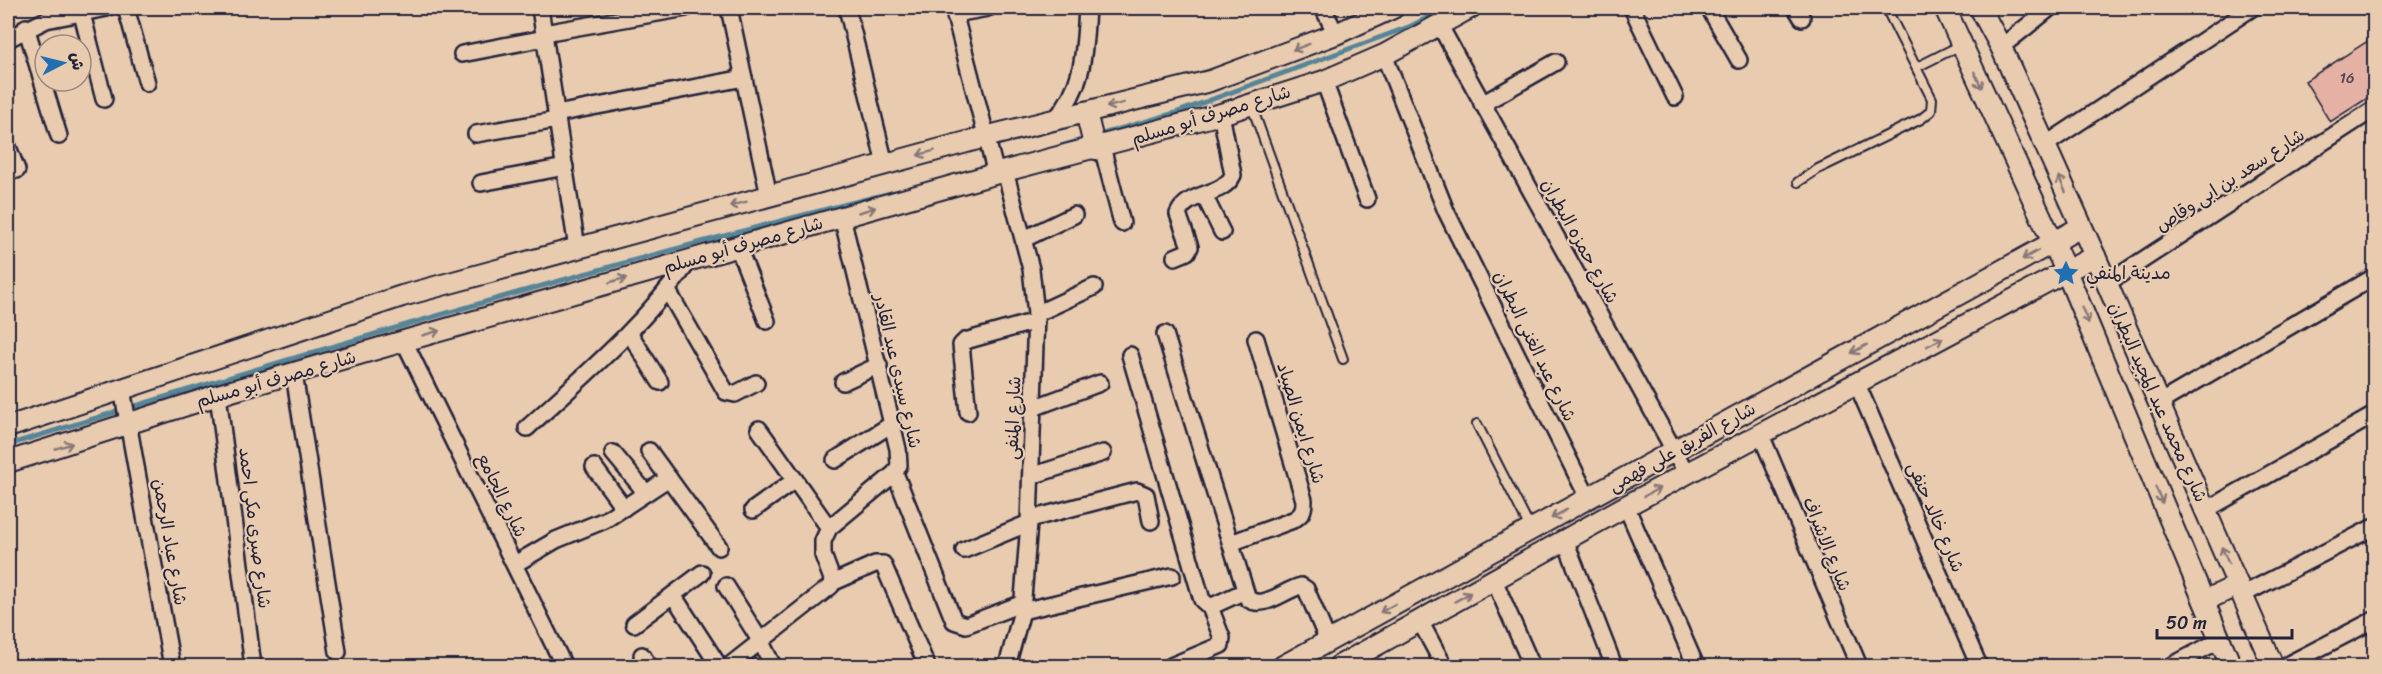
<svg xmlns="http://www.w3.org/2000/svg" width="2382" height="674" font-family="Sriracha,'Playpen Sans Arabic',sans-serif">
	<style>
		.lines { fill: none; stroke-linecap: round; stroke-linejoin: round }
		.stream { stroke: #568598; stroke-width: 5 }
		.building { fill: #e6b1a5; stroke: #22223b; stroke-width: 1.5 }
		.service-casing { stroke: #22223b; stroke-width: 12 }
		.minor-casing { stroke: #22223b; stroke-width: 20 }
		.tertiary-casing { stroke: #22223b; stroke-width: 24 }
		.service { stroke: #e9ccb0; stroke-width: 8 }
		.minor { stroke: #e9ccb0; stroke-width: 15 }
		.tertiary { stroke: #e9ccb0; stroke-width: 20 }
		.oneway { stroke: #867776 }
		.labels { text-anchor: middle; stroke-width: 4.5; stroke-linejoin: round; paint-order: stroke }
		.number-label { font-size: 15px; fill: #534656 }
		.street-label { font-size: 18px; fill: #22223b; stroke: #e9ccb0 }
		.poi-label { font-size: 18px; fill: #22223b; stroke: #e9ccb0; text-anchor: start }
	</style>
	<rect width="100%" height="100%" fill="#e9ccb0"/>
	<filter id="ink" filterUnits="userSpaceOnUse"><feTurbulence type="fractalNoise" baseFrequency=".0167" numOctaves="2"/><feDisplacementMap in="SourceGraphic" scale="12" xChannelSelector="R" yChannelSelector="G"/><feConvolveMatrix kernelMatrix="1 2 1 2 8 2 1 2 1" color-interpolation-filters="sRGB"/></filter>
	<g filter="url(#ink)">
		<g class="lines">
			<g class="stream">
				<path d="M1061 146 1175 113 1411 26 1446 8"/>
				<path d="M8 445C303 354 599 265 899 191"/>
			</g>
		</g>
		<path class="building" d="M2374 37V94L2330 122 2305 81Z"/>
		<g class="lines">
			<g class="service-casing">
				<g id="service">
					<path d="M1917 67 1961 45"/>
					<path d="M1251 104 1343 359"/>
					<path d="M1798 182 1818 169 1921 119 1931 111 1932 99 1886 8"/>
					<path d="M1477 424 1530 528"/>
				</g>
			</g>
			<g class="minor-casing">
				<g id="minor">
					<path d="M126 8 147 83"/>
					<path d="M540 8 577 248"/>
					<path d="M729 8 769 196"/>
					<path d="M847 8 885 164"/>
					<path d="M953 8 996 174"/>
					<path d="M1323 8 1336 34"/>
					<path d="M1632 8 1675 97"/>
					<path d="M1709 8 1739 60"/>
					<path d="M1796 8 1802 18"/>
					<path d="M82 14 104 99"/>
					<path d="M955 14 988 8"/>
					<path d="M1440 26 1687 474"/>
					<path d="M26 27 59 136"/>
					<path d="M544 33 686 8"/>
					<path d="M8 39 46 20 107 8"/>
					<path d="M2001 47 2050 8"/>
					<path d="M462 54 545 38"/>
					<path d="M1384 55 1446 211 1588 498"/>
					<path d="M1324 81 1367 199"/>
					<path d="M1482 104 1556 62"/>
					<path d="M556 114 744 78"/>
					<path d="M1055 120C1085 84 1084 52 1087 8"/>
					<path d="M476 134 557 120"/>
					<path d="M2045 145 2252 8"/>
					<path d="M8 147 17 170"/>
					<path d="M1102 147 1122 223"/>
					<path d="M1005 171 1031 269 1036 314 1029 523 1022 611 1007 666"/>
					<path d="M481 183 565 167"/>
					<path d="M1204 195 1222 232"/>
					<path d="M1024 239 1074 215"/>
					<path d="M738 247 767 321"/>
					<path d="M1175 257 1187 252 1190 247 1178 214C1187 191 1223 197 1233 175L1221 114"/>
					<path d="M2106 284 2374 109"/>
					<path d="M668 291 726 392 735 394 756 383"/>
					<path d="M1036 314 1094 287"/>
					<path d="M630 334 660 382"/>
					<path d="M1165 334 1248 599C1264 610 1284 590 1301 586L1306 589 1328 641"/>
					<path d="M404 341 564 666"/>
					<path d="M1130 355 1202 600 1210 607 1245 591"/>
					<path d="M294 374 338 652"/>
					<path d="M843 382 879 365"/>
					<path d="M1857 384 1979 666"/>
					<path d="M122 389 172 666"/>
					<path d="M218 395 253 666"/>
					<path d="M2159 403 2374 277"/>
					<path d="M1033 408 1100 383"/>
					<path d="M968 412 961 345 965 341 1036 321"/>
					<path d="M527 428C586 374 643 326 690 260"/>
					<path d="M759 429 829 528"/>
					<path d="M1761 435 1859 666"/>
					<path d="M649 451 719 547"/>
					<path d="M613 453 646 493"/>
					<path d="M835 460 892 424"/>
					<path d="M594 467 624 508"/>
					<path d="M895 473 954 621 966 625 1023 603"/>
					<path d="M1031 476 1103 453"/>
					<path d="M1626 506 1696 666"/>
					<path d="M753 510 795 480"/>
					<path d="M2206 510 2374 415"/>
					<path d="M1030 519 1137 491 1146 495 1151 521"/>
					<path d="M1565 540 1614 666"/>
					<path d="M1231 543 1293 520C1302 515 1304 511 1304 500L1256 339"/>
					<path d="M964 550 1029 523"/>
					<path d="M515 564 556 540 605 520 669 478"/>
					<path d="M1494 580 1532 666"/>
					<path d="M832 583 875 564H883L927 666"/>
					<path d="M726 586 761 642 773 666"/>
					<path d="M673 595 719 666"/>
					<path d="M2242 595 2374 527"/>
					<path d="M1022 611 1172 576"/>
					<path d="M1420 621 1444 666"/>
					<path d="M634 624 702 573"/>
					<path d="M642 655 649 666"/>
					<path d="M729 666 831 586 832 579 823 555V541L829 528 895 473 899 465 898 449 842 217"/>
					<path d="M1171 666 1221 645 1222 638 1210 607"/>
					<path d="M2171 666 2220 640"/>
					<path d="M2285 666 2374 620"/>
				</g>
			</g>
			<g class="tertiary-casing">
				<g id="tertiary">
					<path d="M1945 8 2066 271 2231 666"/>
					<path d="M1980 8 2001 47 2095 256 2273 666"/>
					<path d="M1086 112 1095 149"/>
					<path d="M8 427 402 296 985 137 1210 81 1336 34 1393 8"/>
					<path d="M8 462 218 395 404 341 1005 171 1221 114 1324 81 1384 55 1470 8"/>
					<path d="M2204 601 2238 585"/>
					<path d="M1283 666 2081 227"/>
					<path d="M1339 666 1626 506 2095 256"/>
				</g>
			</g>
			<use href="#service" class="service"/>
			<use href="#minor" class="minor"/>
			<use href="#tertiary" class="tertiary"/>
		</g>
		<defs><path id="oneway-shaft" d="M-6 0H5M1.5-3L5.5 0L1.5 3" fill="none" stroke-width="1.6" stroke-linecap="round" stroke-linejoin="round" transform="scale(1.5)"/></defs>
		<g class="oneway">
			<use href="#oneway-shaft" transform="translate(1301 47) rotate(160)"/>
			<use href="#oneway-shaft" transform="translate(1978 80) rotate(65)"/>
			<use href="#oneway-shaft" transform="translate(1115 105) rotate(166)"/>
			<use href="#oneway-shaft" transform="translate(926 153) rotate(165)"/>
			<use href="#oneway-shaft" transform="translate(2062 184) rotate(-114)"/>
			<use href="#oneway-shaft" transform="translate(738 204) rotate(165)"/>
			<use href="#oneway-shaft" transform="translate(867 210) rotate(-16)"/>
			<use href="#oneway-shaft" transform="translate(2030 255) rotate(151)"/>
			<use href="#oneway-shaft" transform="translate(618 280) rotate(-16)"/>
			<use href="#oneway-shaft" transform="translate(2085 315) rotate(67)"/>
			<use href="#oneway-shaft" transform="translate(431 333) rotate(-16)"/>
			<use href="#oneway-shaft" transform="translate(1935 342) rotate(-28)"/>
			<use href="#oneway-shaft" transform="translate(1859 349) rotate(151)"/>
			<use href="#oneway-shaft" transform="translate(64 446) rotate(-17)"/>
			<use href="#oneway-shaft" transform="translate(1652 492) rotate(-28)"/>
			<use href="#oneway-shaft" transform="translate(2159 495) rotate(67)"/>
			<use href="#oneway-shaft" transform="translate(1559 514) rotate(151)"/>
			<use href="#oneway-shaft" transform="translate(2225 555) rotate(-113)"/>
			<use href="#oneway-shaft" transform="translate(1463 597) rotate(-29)"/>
			<use href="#oneway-shaft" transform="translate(1388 608) rotate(151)"/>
		</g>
	</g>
	<defs>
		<g id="sight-bare" transform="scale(2.07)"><path d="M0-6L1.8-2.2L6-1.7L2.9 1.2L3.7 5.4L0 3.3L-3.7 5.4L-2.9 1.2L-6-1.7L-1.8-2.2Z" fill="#1f6fb2" stroke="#e9ccb0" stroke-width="2.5" paint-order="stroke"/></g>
	</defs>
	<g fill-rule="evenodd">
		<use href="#sight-bare" x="2066" y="273"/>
	</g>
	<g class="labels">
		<g class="number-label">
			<text x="2347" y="83">16</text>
		</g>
		<g class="street-label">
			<text transform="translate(1211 115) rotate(-17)" y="6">شارع مصرف أبو مسلم</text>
			<text transform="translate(2230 180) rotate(-33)" y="6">شارع سعد بن ابى وقاص</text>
			<text transform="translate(1580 241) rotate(61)" y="6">شارع حمزه البطران</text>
			<text transform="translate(743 245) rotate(-16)" y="6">شارع مصرف أبو مسلم</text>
			<text transform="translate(1535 346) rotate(64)" y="6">شارع عبد الغنى البطران</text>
			<text transform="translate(898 371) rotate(77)" y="6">شارع سيدى عبد القادر</text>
			<text transform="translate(276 379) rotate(-16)" y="6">شارع مصرف أبو مسلم</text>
			<text transform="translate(2158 402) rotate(66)" y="6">شارع محمد عبد المجيد البطران</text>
			<text transform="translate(1013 418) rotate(-88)" y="6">شارع المنفى</text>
			<text transform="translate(1301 423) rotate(73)" y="6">شارع ايمن الصياد</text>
			<text transform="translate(1682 447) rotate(-29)" y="6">شارع الفريق على فهمى</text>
			<text transform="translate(502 495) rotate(64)" y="6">شارع الجامع</text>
			<text transform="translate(1936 517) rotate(67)" y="6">شارع خالد حنفى</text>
			<text transform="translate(255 528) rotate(83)" y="6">شارع صبرى مكى احمد</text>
			<text transform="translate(170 542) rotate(80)" y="6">شارع عباد الرحمن</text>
			<text transform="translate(1827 544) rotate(68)" y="6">شارع الاشراف</text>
		</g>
		<g class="poi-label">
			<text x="2086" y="279">مدينة المنفي</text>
		</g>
	</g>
	<rect width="2382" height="674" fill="none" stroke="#e9ccb0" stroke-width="30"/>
	<rect x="15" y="15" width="2352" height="644" fill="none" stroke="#22223b" stroke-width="2" filter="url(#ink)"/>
	<g transform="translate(63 63) rotate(83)"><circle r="28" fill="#e9ccb0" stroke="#998881" stroke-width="1.5"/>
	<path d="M0-4.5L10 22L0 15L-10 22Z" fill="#1f6fb2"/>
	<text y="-9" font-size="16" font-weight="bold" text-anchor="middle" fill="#22223b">ش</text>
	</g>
	<path d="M2157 629v9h135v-9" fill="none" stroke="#22223b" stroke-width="3"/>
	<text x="2166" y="629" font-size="18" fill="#22223b" stroke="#e9ccb0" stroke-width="4.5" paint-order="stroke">50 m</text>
</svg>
